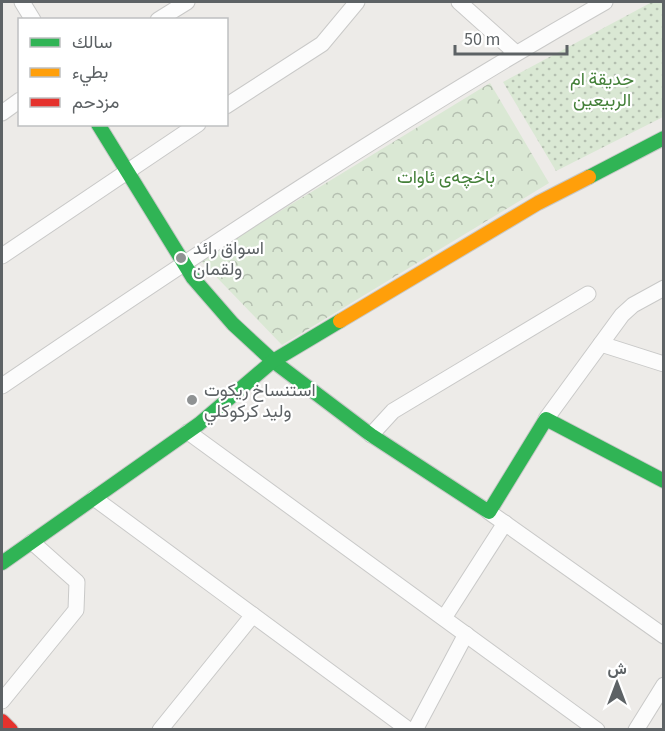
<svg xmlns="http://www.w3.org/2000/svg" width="665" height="731" font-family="'Source Sans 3',Vazirmatn,sans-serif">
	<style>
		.park { fill: url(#park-crowns) }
		.garden { fill: url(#garden-dots) }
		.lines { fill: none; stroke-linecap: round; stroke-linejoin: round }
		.street-casing { stroke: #c9c9c8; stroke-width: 17 }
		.fast-casing { stroke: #c7c8c7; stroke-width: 16 }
		.slow-casing { stroke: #c7c8c7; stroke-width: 16 }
		.jam-casing { stroke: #c7c8c7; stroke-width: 16 }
		.street { stroke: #fcfcfc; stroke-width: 15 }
		.fast { stroke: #30b455; stroke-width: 14 }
		.slow { stroke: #ff9f0a; stroke-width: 14 }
		.jam { stroke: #e5322d; stroke-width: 14 }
		.poi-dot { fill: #8f9293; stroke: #fff; stroke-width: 2 }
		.labels { text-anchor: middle; stroke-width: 4.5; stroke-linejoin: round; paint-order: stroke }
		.park-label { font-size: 18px; fill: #448039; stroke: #fff }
		.poi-label { font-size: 18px; fill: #5d6265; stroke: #fff; text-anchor: start }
	</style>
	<defs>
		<pattern id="park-crowns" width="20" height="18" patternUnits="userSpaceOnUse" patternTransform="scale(1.5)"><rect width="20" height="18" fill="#dae8d4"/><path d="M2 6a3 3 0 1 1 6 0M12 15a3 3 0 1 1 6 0" fill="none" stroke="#b4bfb0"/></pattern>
		<pattern id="garden-dots" width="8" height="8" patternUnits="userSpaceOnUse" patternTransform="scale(1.5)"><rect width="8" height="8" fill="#dae8d4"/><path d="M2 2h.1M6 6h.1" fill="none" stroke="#b4bfb0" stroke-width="1.8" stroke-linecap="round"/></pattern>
	</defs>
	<rect width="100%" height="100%" fill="#edebe8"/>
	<path class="park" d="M490 83 549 183 282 345 200 260Z"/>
	<path class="garden" d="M652 2H663V117L556 171 503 82Z"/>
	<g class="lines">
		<g class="street-casing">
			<g id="street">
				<path d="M22 2 33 20"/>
				<path d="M459 2 516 53"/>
				<path d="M158 20 187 2"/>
				<path d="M226 106 322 44 357 2"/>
				<path d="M2 113 20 100"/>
				<path d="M2 256 198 124"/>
				<path d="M601 344 664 364"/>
				<path d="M2 386C199 252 398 120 605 2"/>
				<path d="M546 419 622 315 633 305 664 288"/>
				<path d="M188 432 597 730"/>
				<path d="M371 435 393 411 588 294"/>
				<path d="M94 498 409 730"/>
				<path d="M489 512 664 636"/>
				<path d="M444 618 505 523"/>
				<path d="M2 701 76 610 77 582 32 542"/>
				<path d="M160 730 253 615"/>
				<path d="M415 730 466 634"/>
				<path d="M636 730 664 685"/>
			</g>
		</g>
		<g class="fast-casing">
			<g id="fast">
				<path d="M98 124 193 278 233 324 273 361 371 435 489 512 546 419 664 481"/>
				<path d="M589 177 664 138"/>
				<path d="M2 563 199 424 273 361 340 321"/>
			</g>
		</g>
		<g class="slow-casing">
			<path id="slow" d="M340 321 538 203 589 177"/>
		</g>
		<g class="jam-casing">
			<path id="jam" d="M2 721 11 730"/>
		</g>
		<use href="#street" class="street"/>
		<use href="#fast" class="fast"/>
		<use href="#slow" class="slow"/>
		<use href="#jam" class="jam"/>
	</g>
	<g class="poi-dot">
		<circle cx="181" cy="258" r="6"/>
		<circle cx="192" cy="400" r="6"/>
	</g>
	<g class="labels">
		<g class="park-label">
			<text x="602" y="85">حديقة ام<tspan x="602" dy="21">الربيعين</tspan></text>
			<text x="446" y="183">باخچەی ئاوات</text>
		</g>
		<g class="poi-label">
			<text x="193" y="254">اسواق رائد<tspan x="193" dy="21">ولقمان</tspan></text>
			<text x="204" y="396">استنساخ ريكوت<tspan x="204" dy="21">وليد كركوكلي</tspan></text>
		</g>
	</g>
	<rect width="665" height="731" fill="none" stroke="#5d6265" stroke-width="6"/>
	<rect x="18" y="18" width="210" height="108" fill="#ffffff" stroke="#bec0c1" stroke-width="1.5"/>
	<rect x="30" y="38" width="30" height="9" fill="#30b455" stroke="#bec0c1" stroke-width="1.5"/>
	<text x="72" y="48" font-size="18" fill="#5d6265">سالك</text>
	<rect x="30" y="68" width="30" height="9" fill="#ff9f0a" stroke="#bec0c1" stroke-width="1.5"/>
	<text x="72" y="78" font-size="18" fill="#5d6265">بطيء</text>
	<rect x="30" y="98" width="30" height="9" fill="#e5322d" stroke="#bec0c1" stroke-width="1.5"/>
	<text x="72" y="108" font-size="18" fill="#5d6265">مزدحم</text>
	<g transform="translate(617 683)" stroke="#ffffff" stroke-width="4.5" paint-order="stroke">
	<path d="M0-4.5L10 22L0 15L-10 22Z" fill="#5d6265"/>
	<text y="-9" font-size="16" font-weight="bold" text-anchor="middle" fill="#5d6265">ش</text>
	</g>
	<path d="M455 45v9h112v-9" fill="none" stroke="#5d6265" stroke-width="3"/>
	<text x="464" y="45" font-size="18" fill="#5d6265" stroke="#ffffff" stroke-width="4.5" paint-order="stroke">50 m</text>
</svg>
